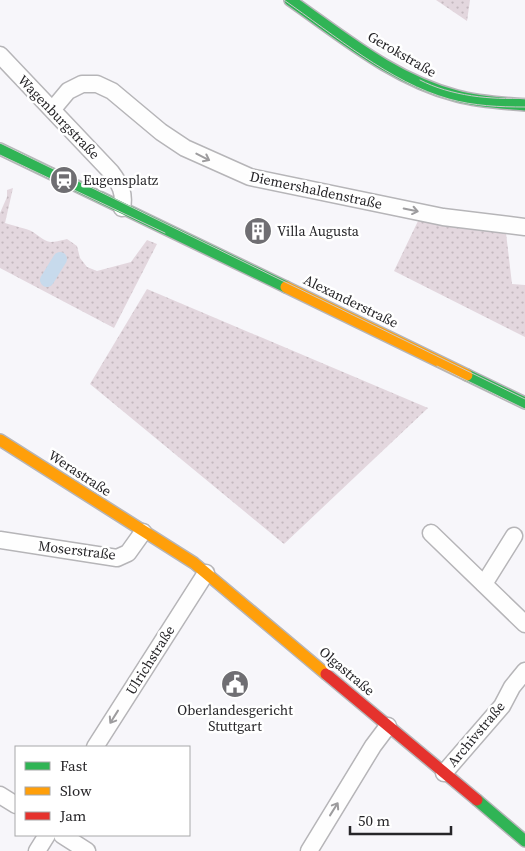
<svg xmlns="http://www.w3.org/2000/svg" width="525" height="851" font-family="'Source Serif 4',serif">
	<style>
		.green { fill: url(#green-dots) }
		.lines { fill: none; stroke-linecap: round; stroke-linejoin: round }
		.canal { stroke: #c7daec; stroke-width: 14 }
		.street-casing { stroke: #b6b5b8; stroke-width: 19 }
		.fast-casing { stroke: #b6b5b8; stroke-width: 14 }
		.slow-casing { stroke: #b6b5b8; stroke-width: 14 }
		.jam-casing { stroke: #b6b5b8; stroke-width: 14 }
		.street { stroke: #fefefe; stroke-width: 16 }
		.fast { stroke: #30b455; stroke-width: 11 }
		.slow { stroke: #ff9f0a; stroke-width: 11 }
		.jam { stroke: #e5322d; stroke-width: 11 }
		.tram { stroke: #c9c9ca; stroke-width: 1 }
		.oneway { stroke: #9d9c9e }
		.labels { text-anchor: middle; stroke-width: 5; stroke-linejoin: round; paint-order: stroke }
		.street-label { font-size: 14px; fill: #262528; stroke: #fff }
		.poi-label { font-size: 14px; fill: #262528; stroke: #fff; text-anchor: start }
	</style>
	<defs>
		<pattern id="green-dots" width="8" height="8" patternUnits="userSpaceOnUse" patternTransform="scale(1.25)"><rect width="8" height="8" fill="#e3d7de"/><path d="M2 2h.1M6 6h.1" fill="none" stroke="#c3b8be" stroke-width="1.8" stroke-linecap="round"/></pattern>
	</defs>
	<rect width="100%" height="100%" fill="#f7f6fa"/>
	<g class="green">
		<path d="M436 0H470L467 21Z"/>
		<path d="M13 188 5 223C13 226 26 228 33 232 49 243 46 244 67 239L77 246 80 258 87 267 97 271 131 262 147 240 157 244 114 328 0 268V213L7 197V190Z"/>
		<path d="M418 221 506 233 512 284 525 285V337L394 271Z"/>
		<path d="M147 289 428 408 284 544 90 384Z"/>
	</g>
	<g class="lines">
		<path class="canal" d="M47 280 60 259"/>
		<g class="street-casing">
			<g id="street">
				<path d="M0 55 111 172C120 184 125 193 122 208"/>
				<path d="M53 109 68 91 82 84H97L112 91 161 132 185 148 250 177 443 217 525 227"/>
				<path d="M431 533 525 624"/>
				<path d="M0 540 117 558 128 553 143 532"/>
				<path d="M484 584 514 536"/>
				<path d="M95 747 206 573"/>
				<path d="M444 773 502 706 512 687 525 671"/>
				<path d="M0 795 16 805"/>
				<path d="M62 835 87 851"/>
				<path d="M37 851 47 835"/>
				<path d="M309 851 373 746 388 726"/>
			</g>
		</g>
		<g class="fast-casing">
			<g id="fast">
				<path d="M290 0C343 37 394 80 457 96 479 102 502 103 525 105"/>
				<path d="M0 149 286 287"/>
				<path d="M467 375 525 403"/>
				<path d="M477 800 525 841"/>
			</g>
		</g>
		<g class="slow-casing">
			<g id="slow">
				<path d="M286 287 467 375"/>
				<path d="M0 440 194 563 326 674"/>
			</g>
		</g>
		<g class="jam-casing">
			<path id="jam" d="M326 674 477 800"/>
		</g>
		<use href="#street" class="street"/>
		<use href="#fast" class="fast"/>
		<use href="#slow" class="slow"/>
		<use href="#jam" class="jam"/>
		<g class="tram">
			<path d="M284 0C333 34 391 83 449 99 474 106 499 107 525 107"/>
			<path d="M420 80C451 96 491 100 525 98"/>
			<path d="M0 143 525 399"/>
			<path d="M0 155 165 233"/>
			<path d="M437 366 525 409"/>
		</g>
	</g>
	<defs><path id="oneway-shaft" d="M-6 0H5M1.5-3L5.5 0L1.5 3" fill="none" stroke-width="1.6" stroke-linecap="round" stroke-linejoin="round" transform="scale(1.25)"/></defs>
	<g class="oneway">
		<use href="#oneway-shaft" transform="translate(203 157) rotate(27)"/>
		<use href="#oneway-shaft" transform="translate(411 210) rotate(12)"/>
		<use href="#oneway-shaft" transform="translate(114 717) rotate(122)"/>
		<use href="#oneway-shaft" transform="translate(334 809) rotate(-58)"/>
	</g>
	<defs>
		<g id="station-disc" transform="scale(1.4375)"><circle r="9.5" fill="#6f6e72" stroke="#fff"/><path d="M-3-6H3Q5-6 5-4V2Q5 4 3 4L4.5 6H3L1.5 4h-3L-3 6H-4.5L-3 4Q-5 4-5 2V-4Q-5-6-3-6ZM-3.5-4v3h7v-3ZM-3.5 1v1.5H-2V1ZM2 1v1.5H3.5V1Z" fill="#fff"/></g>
		<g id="building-disc" transform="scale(1.4375)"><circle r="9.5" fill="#6f6e72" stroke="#fff"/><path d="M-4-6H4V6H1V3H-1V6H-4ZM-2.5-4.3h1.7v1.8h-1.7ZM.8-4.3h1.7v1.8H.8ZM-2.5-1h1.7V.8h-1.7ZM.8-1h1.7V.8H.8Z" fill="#fff"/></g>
		<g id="civic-disc" transform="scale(1.4375)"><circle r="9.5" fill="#6f6e72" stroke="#fff"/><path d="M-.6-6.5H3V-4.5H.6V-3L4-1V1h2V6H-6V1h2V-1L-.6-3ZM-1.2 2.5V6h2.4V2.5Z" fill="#fff"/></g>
	</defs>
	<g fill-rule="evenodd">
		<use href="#station-disc" x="64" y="180"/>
		<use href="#building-disc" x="258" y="231"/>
		<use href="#civic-disc" x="235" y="684"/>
	</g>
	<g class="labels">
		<g class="street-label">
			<text transform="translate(402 54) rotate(30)" y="5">Gerokstraße</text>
			<text transform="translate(59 117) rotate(46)" y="5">Wagenburgstraße</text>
			<text transform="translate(316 190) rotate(12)" y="5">Diemershaldenstraße</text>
			<text transform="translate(351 301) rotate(26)" y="5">Alexanderstraße</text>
			<text transform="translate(80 473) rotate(33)" y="5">Werastraße</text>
			<text transform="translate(77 550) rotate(7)" y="5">Moserstraße</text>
			<text transform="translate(150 660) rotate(-58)" y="5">Ulrichstraße</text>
			<text transform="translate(347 671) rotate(40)" y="5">Olgastraße</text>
			<text transform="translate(476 734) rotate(-50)" y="5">Archivstraße</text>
		</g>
		<g class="poi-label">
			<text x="83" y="185">Eugensplatz</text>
			<text x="277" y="236">Villa Augusta</text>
			<text x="235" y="715" text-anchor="middle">Oberlandesgericht<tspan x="235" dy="16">Stuttgart</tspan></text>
		</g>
	</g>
	<rect x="15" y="746" width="175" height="90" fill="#ffffff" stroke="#a8a8a9"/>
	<rect x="25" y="762" width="25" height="8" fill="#30b455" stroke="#a8a8a9"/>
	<text x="60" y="771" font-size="15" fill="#262528">Fast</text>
	<rect x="25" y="787" width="25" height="8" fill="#ff9f0a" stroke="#a8a8a9"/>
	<text x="60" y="796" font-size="15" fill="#262528">Slow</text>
	<rect x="25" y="812" width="25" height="8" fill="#e5322d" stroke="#a8a8a9"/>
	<text x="60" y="821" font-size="15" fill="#262528">Jam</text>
	<path d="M350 826v8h101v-8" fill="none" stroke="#262528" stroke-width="2.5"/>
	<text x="358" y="826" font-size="15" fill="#262528" stroke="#ffffff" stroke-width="4" paint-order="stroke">50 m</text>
</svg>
